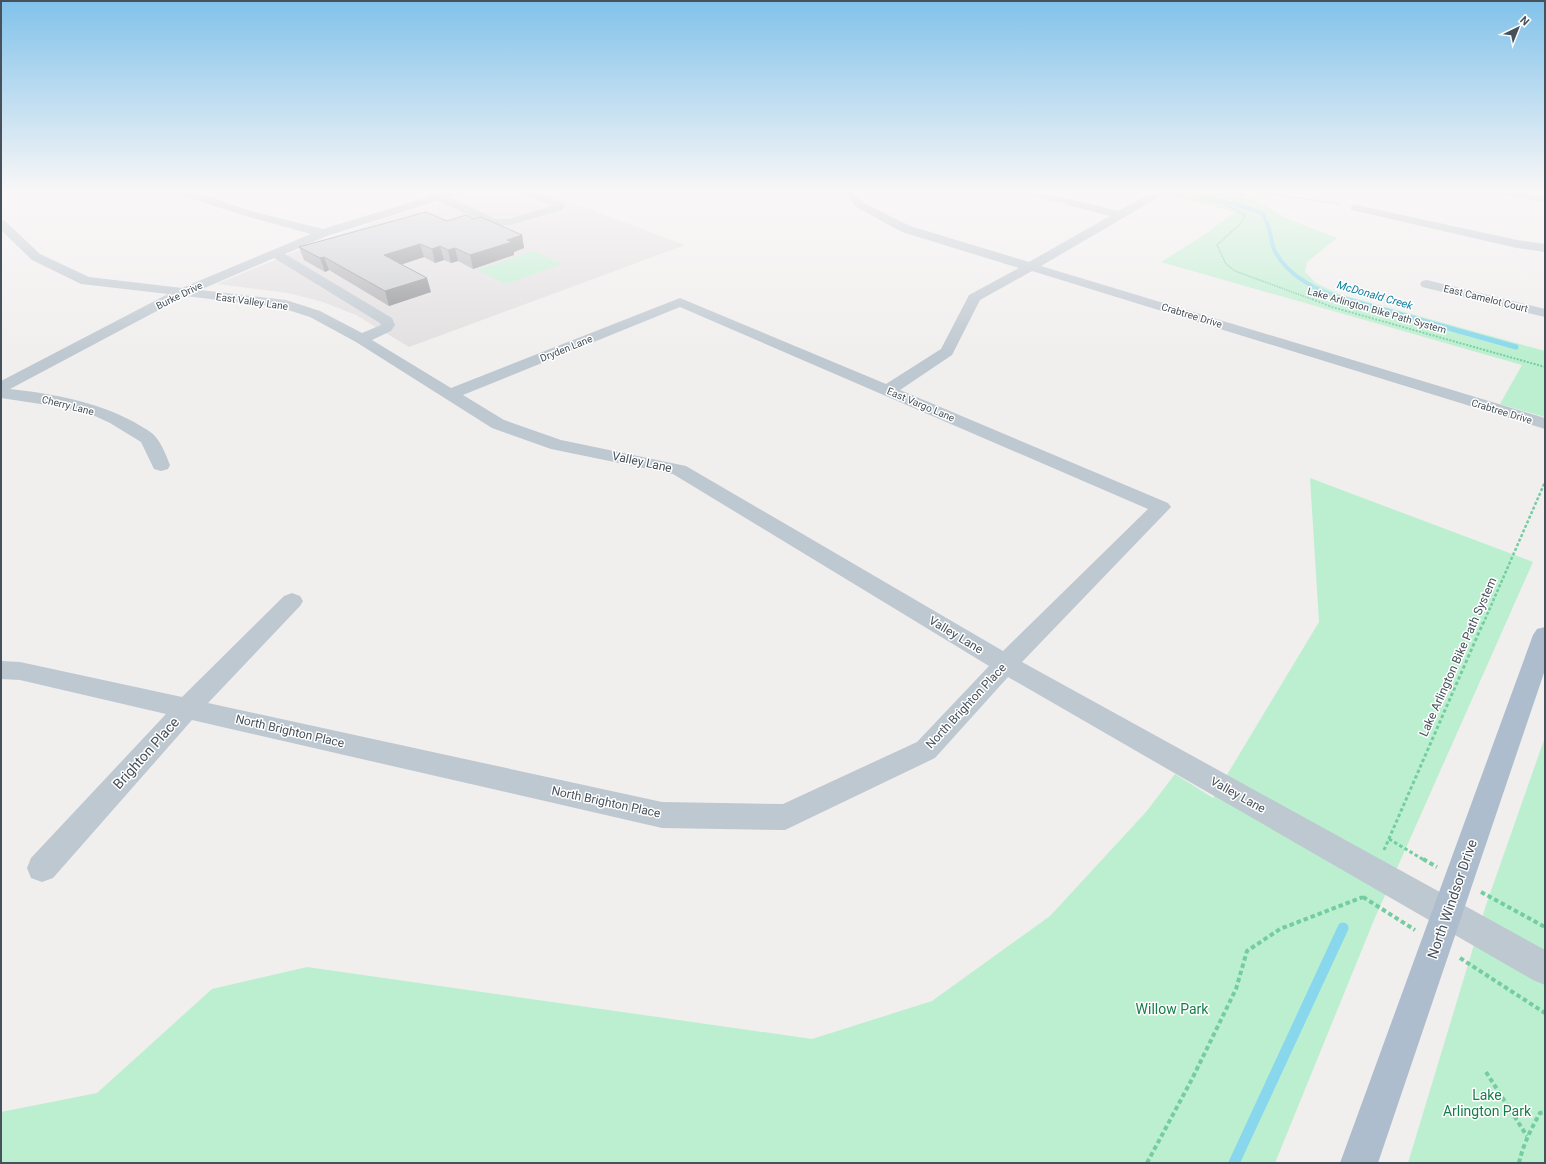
<svg xmlns="http://www.w3.org/2000/svg" width="1546" height="1164" font-family="Roboto,sans-serif">
	<style>
		.education { fill: #e2dfe0 }
		.green { fill: #bcefcf }
		.lines { fill: none; stroke-linecap: round; stroke-linejoin: round }
		.stream-far2 { stroke: #88d7ec; stroke-width: 4 }
		.stream-far1 { stroke: #88d7ec; stroke-width: 5 }
		.stream { stroke: #88d7ec; stroke-width: 11 }
		.path-far4 { stroke: #74cda1; stroke-width: 1.5; stroke-dasharray: 1.5 1; stroke-linecap: butt }
		.path-far3 { stroke: #74cda1; stroke-width: 2; stroke-dasharray: 2 1.5; stroke-linecap: butt }
		.path-far2 { stroke: #74cda1; stroke-width: 2.5; stroke-dasharray: 3 2; stroke-linecap: butt }
		.path-far1 { stroke: #74cda1; stroke-width: 3; stroke-dasharray: 3.5 2.5; stroke-linecap: butt }
		.path { stroke: #74cda1; stroke-width: 4; stroke-dasharray: 4.5 3; stroke-linecap: butt }
		.minor { fill: #bec8d0; fill-rule: evenodd }
		.major { fill: #adbdcd; fill-rule: evenodd }
		.wall { fill: #afb0b5 }
		.shaded-wall { fill: #8e9094 }
		.building { fill: #cbcdd3; stroke: #8e9094 }
		.labels { text-anchor: middle; stroke-width: 3; stroke-linejoin: round; paint-order: stroke }
		.far-street-label { font-size: 10px; fill: #46515b; stroke: #fff }
		.far-water-label { font-size: 11px; font-style: italic; fill: #0c81a0; stroke: #fff }
		.street-label { font-size: 12px; fill: #46515b; stroke: #fff }
		.near-street-label { font-size: 14px; fill: #46515b; stroke: #fff }
		.near-park-label { font-size: 14px; fill: #167d4a; stroke: #fff }
	</style>
	<rect width="100%" height="100%" fill="#f1eeee"/>
	<path class="education" d="M479 191H541L685 245 409 347 356 315 323 302 288 293 217 284 321 241 399 214Z"/>
	<g class="green">
		<path d="M1175 191H1213L1255 200 1288 219 1337 238 1307 262 1305 272 1316 283 1339 294 1545 351V417L1500 404 1522 365 1161 262 1204 235 1235 212 1168 195Z"/>
		<path d="M533 251 562 264 506 284 477 270Z"/>
		<path d="M1310 478 1533 562 1374 920 1275 1163H1V1112L97 1093 212 989 307 967 812 1039 932 1001 1050 916 1146 812 1175 774 1213 798 1319 622Z"/>
		<path d="M1545 737V1163H1408L1486 905Z"/>
	</g>
	<g class="lines">
		<path class="stream-far2" d="M1198 195 1245 207 1263 214C1264 219 1267 223 1269 228 1271 235 1271 242 1274 249 1287 277 1320 292 1348 300"/>
		<path class="stream-far1" d="M1345 299 1516 347"/>
		<path class="stream" d="M1234 1163 1343 928"/>
		<g class="path-far4">
			<path d="M1185 191 1180 194C1201 199 1228 202 1245 216L1240 224 1217 245 1226 264 1235 271 1314 300"/>
			<path d="M1257 192 1341 204"/>
		</g>
		<path class="path-far3" d="M1312 299 1332 307 1545 367"/>
		<path class="path-far2" d="M1483 624 1545 482"/>
		<g class="path-far1">
			<path d="M1389 839 1424 860"/>
			<path d="M1384 850 1483 623"/>
		</g>
		<g class="path">
			<path d="M1423 859 1437 867"/>
			<path d="M1481 892 1545 927"/>
			<path d="M1363 897 1415 930"/>
			<path d="M1460 958 1545 1013"/>
			<path d="M1486 1072 1527 1136"/>
			<path d="M1147 1163 1192 1079 1236 989 1247 951 1280 929 1363 897 1364 895"/>
			<path d="M1519 1163C1523 1145 1531 1129 1540 1113L1545 1112"/>
		</g>
		<g class="minor">
			<path d="M181 191H192L254 212 323 229 428 197 426 194 430 191 438 193 446 191H462L461 193 448 197 496 219H509L553 206 521 193 520 191H534L563 203 565 205 562 210 510 225 494 226 437 201 327 236 285 254 392 318 395 325 391 331 372 340 451 388 680 298 886 384 941 349 969 295 1019 268 902 232 856 207 844 191H855L864 203 910 226 1029 262 1110 216 1022 193 1021 191H1038L1118 211 1154 191H1167L1166 193 1041 266 1545 418V429L1032 271 980 300 952 355 900 390 1168 503 1171 507 1022 662 1545 950V985L1533 980 1008 677 935 758 785 830 662 828 192 720 53 878 42 882 31 878 27 868 31 858 166 714 20 680 1 679V661L20 662 182 697 284 596 292 593 300 596 303 601 300 606 208 703 662 802 783 804 917 742 989 666 673 474 551 449 492 428 356 342 310 317 279 307 185 296 10 389C53 394 95 401 134 422 140 426 149 430 154 435 162 444 166 455 170 465L168 469 161 471 154 469 141 442 110 423 95 416 67 408 1 398V381L168 294 81 284 32 260 1 230V220L5 221 40 254 89 277 182 288 311 234 246 216 186 197ZM274 258 380 323 381 325 362 333 320 311 286 300 200 290ZM680 307 1148 509 1003 651 686 466 561 440 504 420 463 395Z"/>
			<path d="M1224 191H1244L1248 194 1243 197 1225 193Z"/>
			<path d="M1491 191H1515L1545 196V202L1496 194 1492 193Z"/>
			<path d="M1356 205 1517 240 1545 244V252L1517 248 1352 210 1350 208 1352 206Z"/>
			<path d="M1427 280 1545 309V317L1422 287 1420 284 1422 281Z"/>
		</g>
		<path class="major" d="M1545 627V670L1378 1163H1340L1533 635 1537 629Z"/>
	</g>
	<path class="wall" d="M474 219 522 235 524 248 514 252V255L473 269 458 261 451 263 444 260 435 263 424 257 402 264 431 292 389 306 329 270 325 272 304 260 299 247 447 221Z"/>
	<g class="shaded-wall">
		<path d="M522 235 524 248 514 252V255L473 269 470 255 507 240Z"/>
		<path d="M420 244 424 257 388 269 384 255Z"/>
		<path d="M440 246 444 260 435 263 432 249Z"/>
		<path d="M455 248 458 261 451 263 448 250Z"/>
		<path d="M324 257 329 270 325 272 320 258Z"/>
		<path d="M427 278 431 292 389 306 385 291Z"/>
	</g>
	<path class="building" d="M426 212 447 221 466 215 474 219 481 217 522 235 507 240 512 242 470 255 455 248 448 250 440 246 432 249 420 244 384 255 427 278 385 291 324 257 320 258 299 247Z"/>
	<linearGradient id="sky" x2="0" y2="1"><stop stop-color="#81c2ea"/><stop offset="0.54" stop-color="#f9f7f7"/><stop offset="1" stop-color="#f9f7f7" stop-opacity="0"/></linearGradient>
	<rect width="1546" height="354" fill="url(#sky)"/>
	<g class="labels">
		<g class="far-street-label">
			<text transform="translate(179 295) rotate(-26)" y="4">Burke Drive</text>
			<text transform="translate(1486 298) rotate(14)" y="4">East Camelot Court</text>
			<text transform="translate(252 301) rotate(8)" y="4">East Valley Lane</text>
			<text transform="translate(1377 310) rotate(16)" y="4">Lake Arlington Bike Path System</text>
			<text transform="translate(1192 315) rotate(17)" y="4">Crabtree Drive</text>
			<text transform="translate(566 348) rotate(-22)" y="4">Dryden Lane</text>
			<text transform="translate(921 404) rotate(23)" y="4">East Vargo Lane</text>
			<text transform="translate(68 405) rotate(14)" y="4">Cherry Lane</text>
			<text transform="translate(1502 411) rotate(17)" y="4">Crabtree Drive</text>
		</g>
		<g class="far-water-label">
			<text transform="translate(1375 295) rotate(16)" y="4">McDonald Creek</text>
		</g>
		<g class="street-label">
			<text transform="translate(642 462) rotate(12)" y="4">Valley Lane</text>
			<text transform="translate(956 635) rotate(31)" y="4">Valley Lane</text>
			<text transform="translate(1458 657) rotate(-66)" y="4">Lake Arlington Bike Path System</text>
			<text transform="translate(966 706) rotate(-47)" y="4">North Brighton Place</text>
			<text transform="translate(290 731) rotate(13)" y="4">North Brighton Place</text>
			<text transform="translate(1238 795) rotate(29)" y="4">Valley Lane</text>
			<text transform="translate(606 802) rotate(12)" y="4">North Brighton Place</text>
		</g>
		<g class="near-street-label">
			<text transform="translate(146 753) rotate(-48)" y="5">Brighton Place</text>
			<text transform="translate(1452 899) rotate(-71)" y="5">North Windsor Drive</text>
		</g>
		<g class="near-park-label">
			<text x="1172" y="1014">Willow Park</text>
			<text x="1487" y="1100">Lake<tspan x="1487" dy="16">Arlington Park</tspan></text>
		</g>
	</g>
	<rect width="1546" height="1164" fill="none" stroke="#46515b" stroke-width="4"/>
	<g transform="translate(1518 28) rotate(43)" stroke="#ffffff" stroke-width="3" paint-order="stroke">
	<path d="M0-3L7 15L0 10L-7 15Z" fill="#46515b"/>
	<text y="-6" font-size="11" font-weight="bold" text-anchor="middle" fill="#46515b">N</text>
	</g>
</svg>
